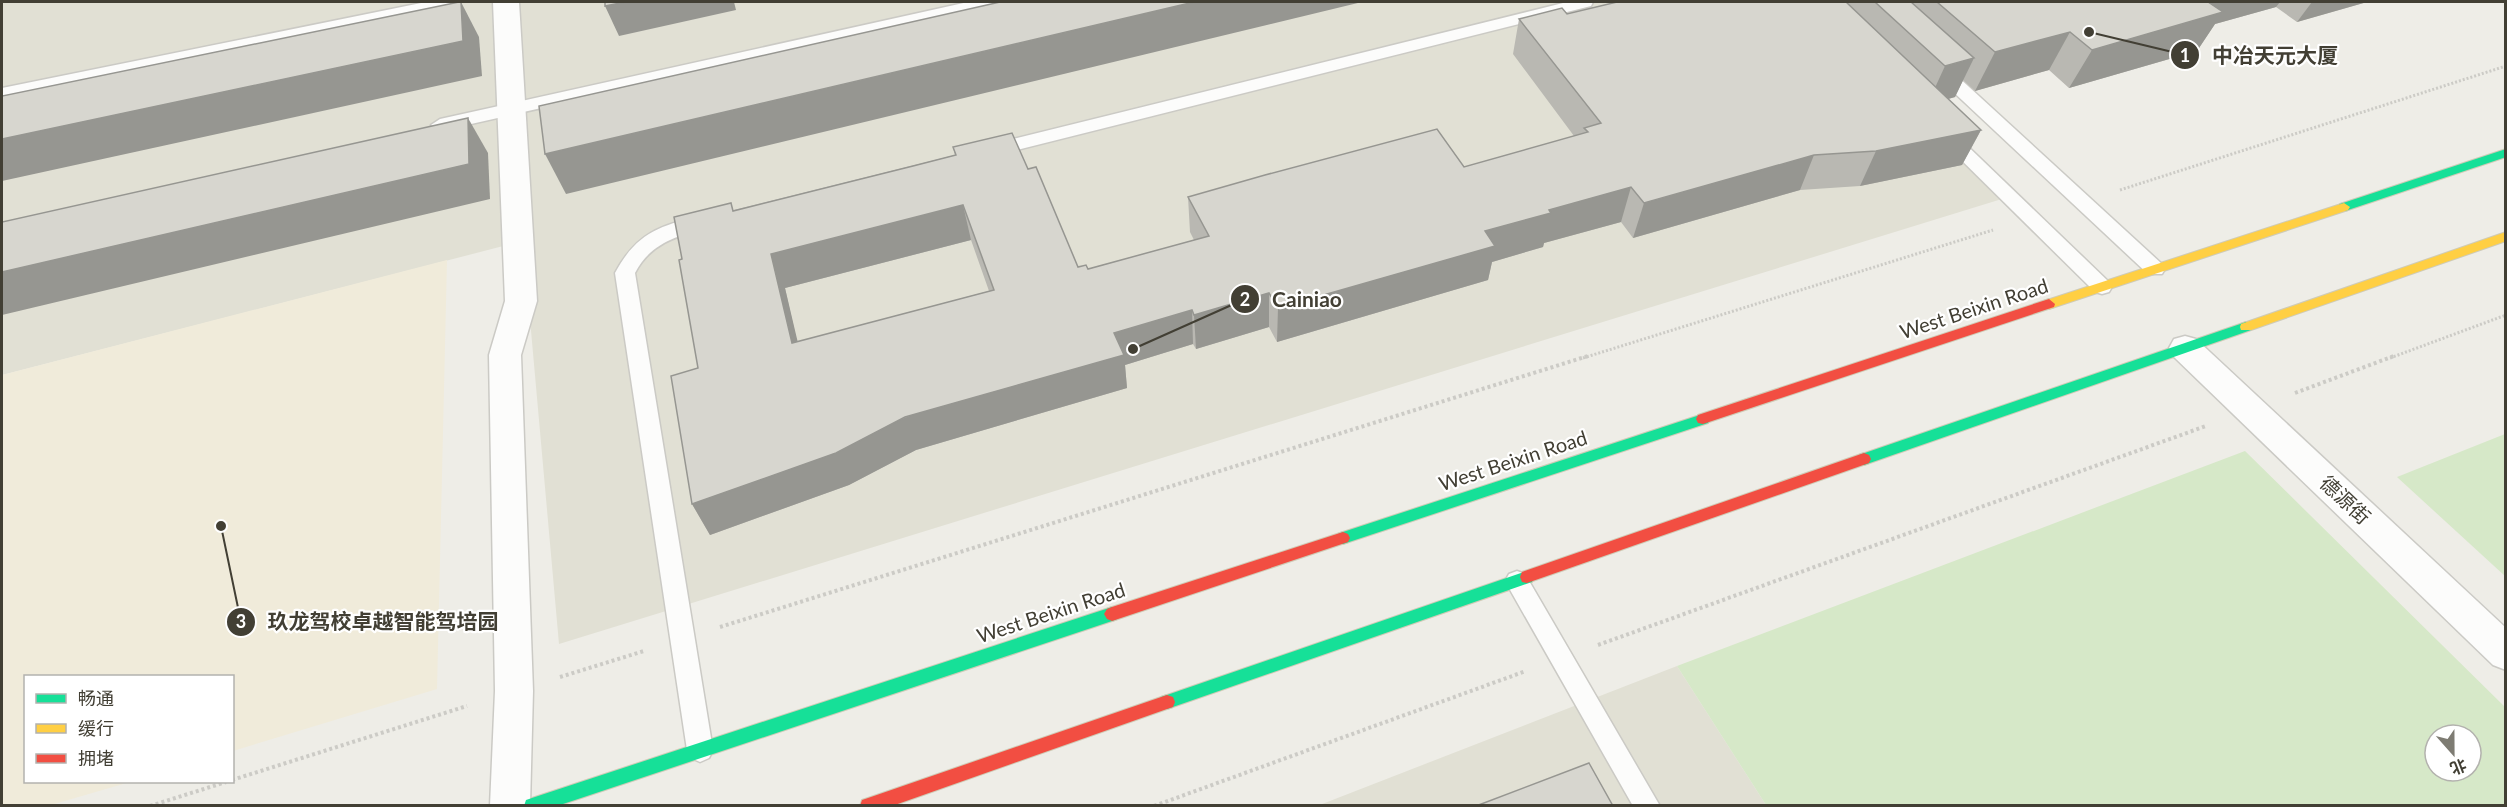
<svg xmlns="http://www.w3.org/2000/svg" width="2507" height="807" font-family="Lato,'Noto Sans SC',sans-serif">
	<style>
		.residential { fill: #e1e0d4 }
		.commercial { fill: #f0ebda }
		.green { fill: #d6e8c8; fill-rule: evenodd }
		.lines { fill: none; stroke-linecap: round; stroke-linejoin: round }
		.lane-casing { stroke: #cbcac5; stroke-width: 3 }
		.street-casing { stroke: #cbcac5; stroke-width: 3 }
		.fast-casing { stroke: #cfcbb6; stroke-width: 2 }
		.slow-casing { stroke: #cfcbb6; stroke-width: 2 }
		.jam-casing { stroke: #cfcbb6; stroke-width: 2 }
		.path-far1 { stroke: #cccbc6; stroke-width: 3; stroke-dasharray: 2 2; stroke-linecap: butt }
		.path { stroke: #cccbc6; stroke-width: 4; stroke-dasharray: 3 3; stroke-linecap: butt }
		.lane { fill: #fcfcfb; fill-rule: evenodd }
		.street { fill: #fcfcfb; fill-rule: evenodd }
		.fast { fill: #16e098; fill-rule: evenodd }
		.slow { fill: #ffcf43; fill-rule: evenodd }
		.jam { fill: #f24e42; fill-rule: evenodd }
		.wall { fill: #b9b8b2; fill-rule: evenodd }
		.shaded-wall { fill: #969691 }
		.building { fill: #d7d6cf; stroke: #969691; stroke-width: 1.5; fill-rule: evenodd }
		.labels { text-anchor: middle; stroke-width: 4.5; stroke-linejoin: round; paint-order: stroke }
		.street-label { font-size: 20px; fill: #423f34; stroke: #fff }
		.leader { fill: none; stroke: #423f34; stroke-width: 2 }
		.callout-dot { fill: #423f34; stroke: #fff; stroke-width: 2 }
		.mark-label { font-size: 18px; text-anchor: middle; font-weight: bold; fill: #fff }
		.callout-label { font-size: 21px; text-anchor: middle; font-weight: bold; fill: #423f34; stroke: #fff; stroke-width: 4.5; stroke-linejoin: round; paint-order: stroke }
	</style>
	<rect width="100%" height="100%" fill="#eeede7"/>
	<g class="residential">
		<path d="M2 2H1820L2018 194 559 644 523 241 2 375Z"/>
		<path d="M1677 666 1766 805 1317 806Z"/>
	</g>
	<path class="commercial" d="M447 260 437 689 233 751 232 676H26V782H130L51 805H2V375Z"/>
	<g class="green">
		<path d="M2505 434V576L2397 477Z"/>
		<path d="M2245 451 2505 707V805H1766L1677 666ZM2435 735H2471V771H2435Z"/>
	</g>
	<g class="lines">
		<g class="lane-casing">
			<g id="lane">
				<path d="M426 2H456L448 7 2 100V88Z"/>
				<path d="M968 2H996L988 7 440 131 431 125 440 119Z"/>
				<path d="M1567 2H1593L1591 6 989 157 980 151 989 145Z"/>
				<path d="M1938 63 1944 64 2162 264 2165 269 2162 274H2148L1932 72 1929 68 1932 64Z"/>
				<path d="M1948 131 1954 133 2109 282 2112 287 2109 292 2102 294 2095 292 1942 141 1939 137Z"/>
				<path d="M703 215 710 217 712 222 710 227C678 236 651 242 635 273L713 750 709 758 700 762 691 758 687 750 615 273C637 232 660 226 703 215Z"/>
				<path d="M1517 571 1525 574 1660 806H1633L1509 588 1505 581 1509 574Z"/>
			</g>
		</g>
		<g class="street-casing">
			<g id="street">
				<path d="M493 2H519L537 301 521 355 533 691 530 806H490L495 691 489 355 505 301Z"/>
				<path d="M2185 336 2196 339 2506 628V670L2493 665 2174 357 2169 348 2174 339Z"/>
			</g>
		</g>
		<g class="fast-casing">
			<g id="fast">
				<path d="M2506 149V157L2348 210 2344 211 2338 207 2340 204Z"/>
				<path d="M2246 322 2252 327 2251 330 1864 465 1859 463 1857 459 1859 455Z"/>
				<path d="M1703 414 1708 415 1710 419 1708 423 1343 544 1338 542 1336 538 1338 534 1343 532Z"/>
				<path d="M1527 571 1532 572 1534 577 1532 582 1167 709 1161 707 1159 702 1161 697 1167 695Z"/>
				<path d="M1112 607 1117 609 1120 614 1117 619 1112 621 557 806H524L526 800 532 798Z"/>
			</g>
		</g>
		<g class="slow-casing">
			<g id="slow">
				<path d="M2344 203 2350 207 2348 210 2049 309 2043 304 2044 301Z"/>
				<path d="M2506 232V241L2251 330H2241L2240 327 2241 324Z"/>
			</g>
		</g>
		<g class="jam-casing">
			<g id="jam">
				<path d="M2049 299 2055 304 2054 307 1703 424 1698 423 1696 419 1698 415Z"/>
				<path d="M1864 453 1869 455 1871 459 1869 463 1527 583 1522 582 1520 577 1522 572Z"/>
				<path d="M1343 532 1348 534 1350 538 1348 542 1112 621 1107 619 1104 614 1107 609 1112 607Z"/>
				<path d="M1167 695 1173 697 1175 702 1173 707 1167 709 892 806H860L862 800 868 798Z"/>
			</g>
		</g>
		<g class="path-far1">
			<path d="M2120 190 2506 66"/>
			<path d="M1583 358 1993 230"/>
			<path d="M2390 358 2506 315"/>
		</g>
		<g class="path">
			<path d="M2295 393 2394 356"/>
			<path d="M720 627 1588 356"/>
			<path d="M1598 645 2206 426"/>
			<path d="M560 677 644 651"/>
			<path d="M232 780 467 706"/>
			<path d="M150 806 226 782"/>
			<path d="M1154 806 1526 671"/>
		</g>
		<use href="#lane" class="lane"/>
		<use href="#street" class="street"/>
		<use href="#fast" class="fast"/>
		<use href="#slow" class="slow"/>
		<use href="#jam" class="jam"/>
	</g>
	<path class="wall" d="M1617 2H2367L2297 22 2276 7 2215 24 2197 51 2069 88 2049 70 1975 91 1963 80 1955 97 1948 99 1981 130 1962 165 1860 186 1800 190 1633 238 1621 222 1544 243 1543 247 1492 262 1488 280 1277 342 1269 327 1196 349 1193 344 1125 365 1127 388 916 450 849 485 710 535 692 504 698 368 682 259 734 210 955 155 953 147 1028 169 1078 267 1088 269 1194 240 1190 232 1188 197 1464 167 1574 136 1513 54 1519 19 1567 14ZM971 240 989 291 797 342 785 288Z"/>
	<g class="shaded-wall">
		<path d="M461 2 479 37 482 76 2 181V139Z"/>
		<path d="M625 2H734L736 10 619 36 605 6Z"/>
		<path d="M1194 2H1362L566 194 545 154Z"/>
		<path d="M2197 2H2280L2276 7 2215 24 2197 51 2069 88 2092 50Z"/>
		<path d="M2312 2H2367L2297 22Z"/>
		<path d="M2070 32 2049 70 1975 91 1995 52Z"/>
		<path d="M1974 58 1955 97 1927 105 1945 66Z"/>
		<path d="M468 118 488 153 490 199 2 315V272Z"/>
		<path d="M1981 130 1962 165 1860 186 1876 151Z"/>
		<path d="M1814 155 1800 190 1633 238 1644 203Z"/>
		<path d="M1631 187 1621 222 1544 243 1543 247 1492 262 1488 280 1277 342 1278 308 1485 231 1549 210Z"/>
		<path d="M963 205 971 240 785 288 806 377 792 343 771 254Z"/>
		<path d="M1269 293V327L1196 349 1194 315Z"/>
		<path d="M1192 310 1193 344 1125 365 1127 388 916 450 849 485 710 535 692 504 1114 333Z"/>
	</g>
	<g class="building">
		<path d="M459 2H461L463 41 2 139V96Z"/>
		<path d="M605 2H625L605 6Z"/>
		<path d="M1000 2H1194L545 154 539 106Z"/>
		<path d="M1617 2H1846L1981 130 1876 151 1814 155 1644 203 1631 187 1549 210 1551 213 1485 231 1495 246 1278 308 1269 293 1194 315 1192 310 1114 333 1124 355 905 417 836 453 692 504 671 376 698 368 679 260 682 259 674 217 731 203 733 211 913 166 956 155 953 147 1012 133 1028 169 1036 167 1078 267 1086 265 1088 269 1209 236 1188 197 1265 175 1437 129 1464 167 1588 132 1584 128 1601 123 1519 19 1562 8 1567 14ZM963 205 994 290 792 343 771 254Z"/>
		<path d="M1875 2H1911L1974 58 1945 66Z"/>
		<path d="M1937 2H2208L2223 12 2092 50 2070 32 1995 52Z"/>
		<path d="M468 118 469 164 2 272V222Z"/>
		<path d="M1589 763 1613 806H1476Z"/>
	</g>
	<g class="labels">
		<g class="street-label">
			<text transform="translate(1974 309) rotate(-18)" y="7">West Beixin Road</text>
			<text transform="translate(1513 461) rotate(-18)" y="7">West Beixin Road</text>
			<text transform="translate(2345 500) rotate(43)" y="7">德源街</text>
			<text transform="translate(1051 613) rotate(-18)" y="7">West Beixin Road</text>
		</g>
	</g>
	<path class="leader" d="M2089 32L2185 55M1133 349L1245 299M221 526L241 622"/>
	<g class="callout-dot">
		<circle cx="2089" cy="32" r="6"/>
		<circle cx="1133" cy="349" r="6"/>
		<circle cx="221" cy="526" r="6"/>
		<circle cx="2185" cy="55" r="15"/>
		<circle cx="1245" cy="299" r="15"/>
		<circle cx="241" cy="622" r="15"/>
	</g>
	<g class="mark-label">
		<text x="2185" y="62">1</text>
		<text x="1245" y="306">2</text>
		<text x="241" y="628">3</text>
	</g>
	<g class="callout-label">
		<text x="2275" y="63">中冶天元大厦</text>
		<text x="1307" y="307">Cainiao</text>
		<text x="383" y="629">玖龙驾校卓越智能驾培园</text>
	</g>
	<rect width="2507" height="807" fill="none" stroke="#423f34" stroke-width="6"/>
	<rect x="24" y="675" width="210" height="108" fill="#ffffff" stroke="#b3b2ae" stroke-width="1.5"/>
	<rect x="36" y="694" width="30" height="9" fill="#16e098" stroke="#b3b2ae" stroke-width="1.5"/>
	<text x="78" y="705" font-size="18" fill="#423f34">畅通</text>
	<rect x="36" y="724" width="30" height="9" fill="#ffcf43" stroke="#b3b2ae" stroke-width="1.5"/>
	<text x="78" y="735" font-size="18" fill="#423f34">缓行</text>
	<rect x="36" y="754" width="30" height="9" fill="#f24e42" stroke="#b3b2ae" stroke-width="1.5"/>
	<text x="78" y="765" font-size="18" fill="#423f34">拥堵</text>
	<g transform="translate(2453 753) rotate(159)"><circle r="28" fill="#ffffff" stroke="#b3b2ae" stroke-width="1.5"/>
	<path d="M0-4.5L10 22L0 15L-10 22Z" fill="#7e7c73"/>
	<text y="-9" font-size="16" font-weight="bold" text-anchor="middle" fill="#423f34">北</text>
	</g>
</svg>
